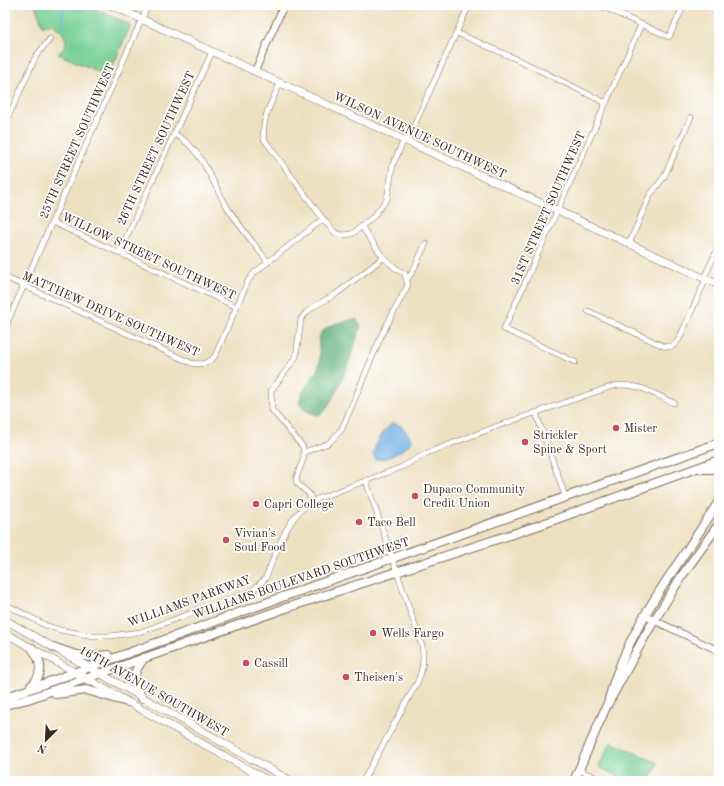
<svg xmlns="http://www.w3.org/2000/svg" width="724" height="786" font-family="'Old Standard TT',serif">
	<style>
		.green { fill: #78d095; stroke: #5a7d5a }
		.forest { fill: #62b27e; stroke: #4e6e4e }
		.water { fill: #71b0e4; stroke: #566d81 }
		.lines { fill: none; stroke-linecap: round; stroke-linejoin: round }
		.stream { stroke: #71b0e4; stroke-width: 1.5 }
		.minor-casing { stroke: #7a6a57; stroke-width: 6 }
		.tertiary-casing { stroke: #7a6a57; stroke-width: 8 }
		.secondary-casing { stroke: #7a6a57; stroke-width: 8 }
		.primary-casing { stroke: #7a6a57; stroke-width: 10 }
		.minor { stroke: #fff; stroke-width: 5 }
		.tertiary { stroke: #fff; stroke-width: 6 }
		.secondary { stroke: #fff; stroke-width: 7 }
		.primary { stroke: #fff; stroke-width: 8 }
		.poi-dot { fill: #d1495b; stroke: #fff; stroke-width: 1.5 }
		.labels { text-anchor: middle; stroke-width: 3.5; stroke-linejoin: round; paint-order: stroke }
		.street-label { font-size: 12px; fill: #3b2a1e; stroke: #fff }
		.poi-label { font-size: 12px; fill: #3b2a1e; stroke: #fff; text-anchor: start }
	</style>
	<rect width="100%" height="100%" fill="#fff"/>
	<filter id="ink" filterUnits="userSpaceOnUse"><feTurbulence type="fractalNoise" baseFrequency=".025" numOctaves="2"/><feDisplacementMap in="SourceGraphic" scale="8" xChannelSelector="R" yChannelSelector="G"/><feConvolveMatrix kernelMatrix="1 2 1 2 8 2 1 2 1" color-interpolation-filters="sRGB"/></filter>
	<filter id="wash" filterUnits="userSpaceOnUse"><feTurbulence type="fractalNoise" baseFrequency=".012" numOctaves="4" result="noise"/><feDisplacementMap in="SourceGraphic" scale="16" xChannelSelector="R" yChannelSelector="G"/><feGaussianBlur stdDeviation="0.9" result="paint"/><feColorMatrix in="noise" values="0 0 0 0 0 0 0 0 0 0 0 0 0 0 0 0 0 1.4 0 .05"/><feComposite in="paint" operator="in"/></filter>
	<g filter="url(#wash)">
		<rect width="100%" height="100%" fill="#eee1c2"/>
		<g class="green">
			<path d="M35 5H86L131 25 108 76 58 54C72 43 65 32 52 24L43 26Z"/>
			<path d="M611 742 658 763 650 781H629L599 767Z"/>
		</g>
		<path class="forest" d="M356 319 361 326C353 349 338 402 319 415 279 407 313 384 319 365 322 355 315 340 322 332 330 323 345 321 356 319Z"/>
		<path class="water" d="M393 423C401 424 411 434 411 442 404 451 386 461 375 459L373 453C377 443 384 428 393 423Z"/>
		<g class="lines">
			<path class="stream" d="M62 5 64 26"/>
		</g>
	</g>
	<g filter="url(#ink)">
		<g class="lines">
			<g class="minor-casing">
				<g id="minor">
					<path d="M599 5 669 37 684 5"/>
					<path d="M457 33 525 63 606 103"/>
					<path d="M280 83C272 102 261 119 264 139L323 219"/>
					<path d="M5 124 36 56 50 39"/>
					<path d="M174 134C203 148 212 184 229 210 241 228 255 245 268 262"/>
					<path d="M407 141 469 5"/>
					<path d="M52 222 237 307"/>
					<path d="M629 244 650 195 664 177 691 117"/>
					<path d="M119 253 212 52"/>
					<path d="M5 277 191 363C202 365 208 364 215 356L248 281 254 273 323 219 335 233 342 235 352 234 373 217 387 199 393 164 404 140"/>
					<path d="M704 278 719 246"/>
					<path d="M407 279 412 273 426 243"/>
					<path d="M588 311 663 346C671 348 674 346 679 339L706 279"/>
					<path d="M5 328 148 5"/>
					<path d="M575 362 504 329 641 25"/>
					<path d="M536 413 565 496"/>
					<path d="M304 452 329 443 342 429 382 334 408 285 405 274C383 262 376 247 362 227"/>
					<path d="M312 501 309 494 297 483 296 479 304 457 303 447 272 410 271 391 296 357 301 319 306 313 313 307 336 294 383 258"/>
					<path d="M5 604 45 625 60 630 93 636H110L140 632 252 591 265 579C277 552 286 517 312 501L402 467 427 453 503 424 613 386C635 381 654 394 674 403"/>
					<path d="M579 770 603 781"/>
					<path d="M363 781 418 681C423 668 424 659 422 646L366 481"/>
				</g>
			</g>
			<g class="tertiary-casing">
				<g id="tertiary">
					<path d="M255 71 284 5"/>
					<path d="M645 616 719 651"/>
				</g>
			</g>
			<g class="secondary-casing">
				<g id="secondary">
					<path d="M111 5 719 285"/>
					<path d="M5 620 291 781"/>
					<path d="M5 633 269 781"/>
				</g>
			</g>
			<g class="primary-casing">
				<g id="primary">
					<path d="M702 469H719"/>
					<path d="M53 647C74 655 85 659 108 655"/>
					<path d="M31 686C44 674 42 661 32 648"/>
					<path d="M56 694 87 690 127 702"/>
					<path d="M5 698 285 596 719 443"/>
					<path d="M142 698C132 680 131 675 144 658"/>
					<path d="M609 699C628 624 680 565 719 501"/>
					<path d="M5 705 28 699 289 607 537 526 719 460"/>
					<path d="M574 781 606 707 646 634 681 577 719 524"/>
				</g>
			</g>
			<use href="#minor" class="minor"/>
			<use href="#tertiary" class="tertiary"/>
			<use href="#secondary" class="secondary"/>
			<use href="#primary" class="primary"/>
		</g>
	</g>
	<g class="poi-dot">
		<circle cx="616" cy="428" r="4"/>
		<circle cx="525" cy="442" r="4"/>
		<circle cx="415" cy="496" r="4"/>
		<circle cx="256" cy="504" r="4"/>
		<circle cx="359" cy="522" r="4"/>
		<circle cx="226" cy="540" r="4"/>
		<circle cx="373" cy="633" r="4"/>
		<circle cx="246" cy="663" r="4"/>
		<circle cx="346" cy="677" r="4"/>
	</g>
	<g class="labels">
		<g class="street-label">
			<text transform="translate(420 135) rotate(25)" y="4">WILSON AVENUE SOUTHWEST</text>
			<text transform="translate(77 141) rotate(-66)" y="4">25TH STREET SOUTHWEST</text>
			<text transform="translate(156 148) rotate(-65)" y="4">26TH STREET SOUTHWEST</text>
			<text transform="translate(548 208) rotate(-66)" y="4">31ST STREET SOUTHWEST</text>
			<text transform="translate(149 256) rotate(25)" y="4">WILLOW STREET SOUTHWEST</text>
			<text transform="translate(111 314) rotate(24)" y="4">MATTHEW DRIVE SOUTHWEST</text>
			<text transform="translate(301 578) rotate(-19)" y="4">WILLIAMS BOULEVARD SOUTHWEST</text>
			<text transform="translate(189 601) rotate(-20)" y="4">WILLIAMS PARKWAY</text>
			<text transform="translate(154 691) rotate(30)" y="4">16TH AVENUE SOUTHWEST</text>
		</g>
		<g class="poi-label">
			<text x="624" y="432">Mister</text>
			<text x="533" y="439">Strickler<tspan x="533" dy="14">Spine &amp; Sport</tspan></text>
			<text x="423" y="493">Dupaco Community<tspan x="423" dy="14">Credit Union</tspan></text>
			<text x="264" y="508">Capri College</text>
			<text x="367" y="526">Taco Bell</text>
			<text x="234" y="537">Vivian's<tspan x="234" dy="14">Soul Food</tspan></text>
			<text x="381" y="637">Wells Fargo</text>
			<text x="254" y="667">Cassill</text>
			<text x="354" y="681">Theisen's</text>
		</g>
	</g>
	<rect width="724" height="786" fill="none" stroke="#fff" stroke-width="20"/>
	<g transform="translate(46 740) rotate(204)" stroke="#ffffff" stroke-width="3" paint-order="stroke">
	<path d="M0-3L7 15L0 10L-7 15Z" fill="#3b2a1e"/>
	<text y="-6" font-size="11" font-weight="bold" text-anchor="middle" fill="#3b2a1e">N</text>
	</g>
</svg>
